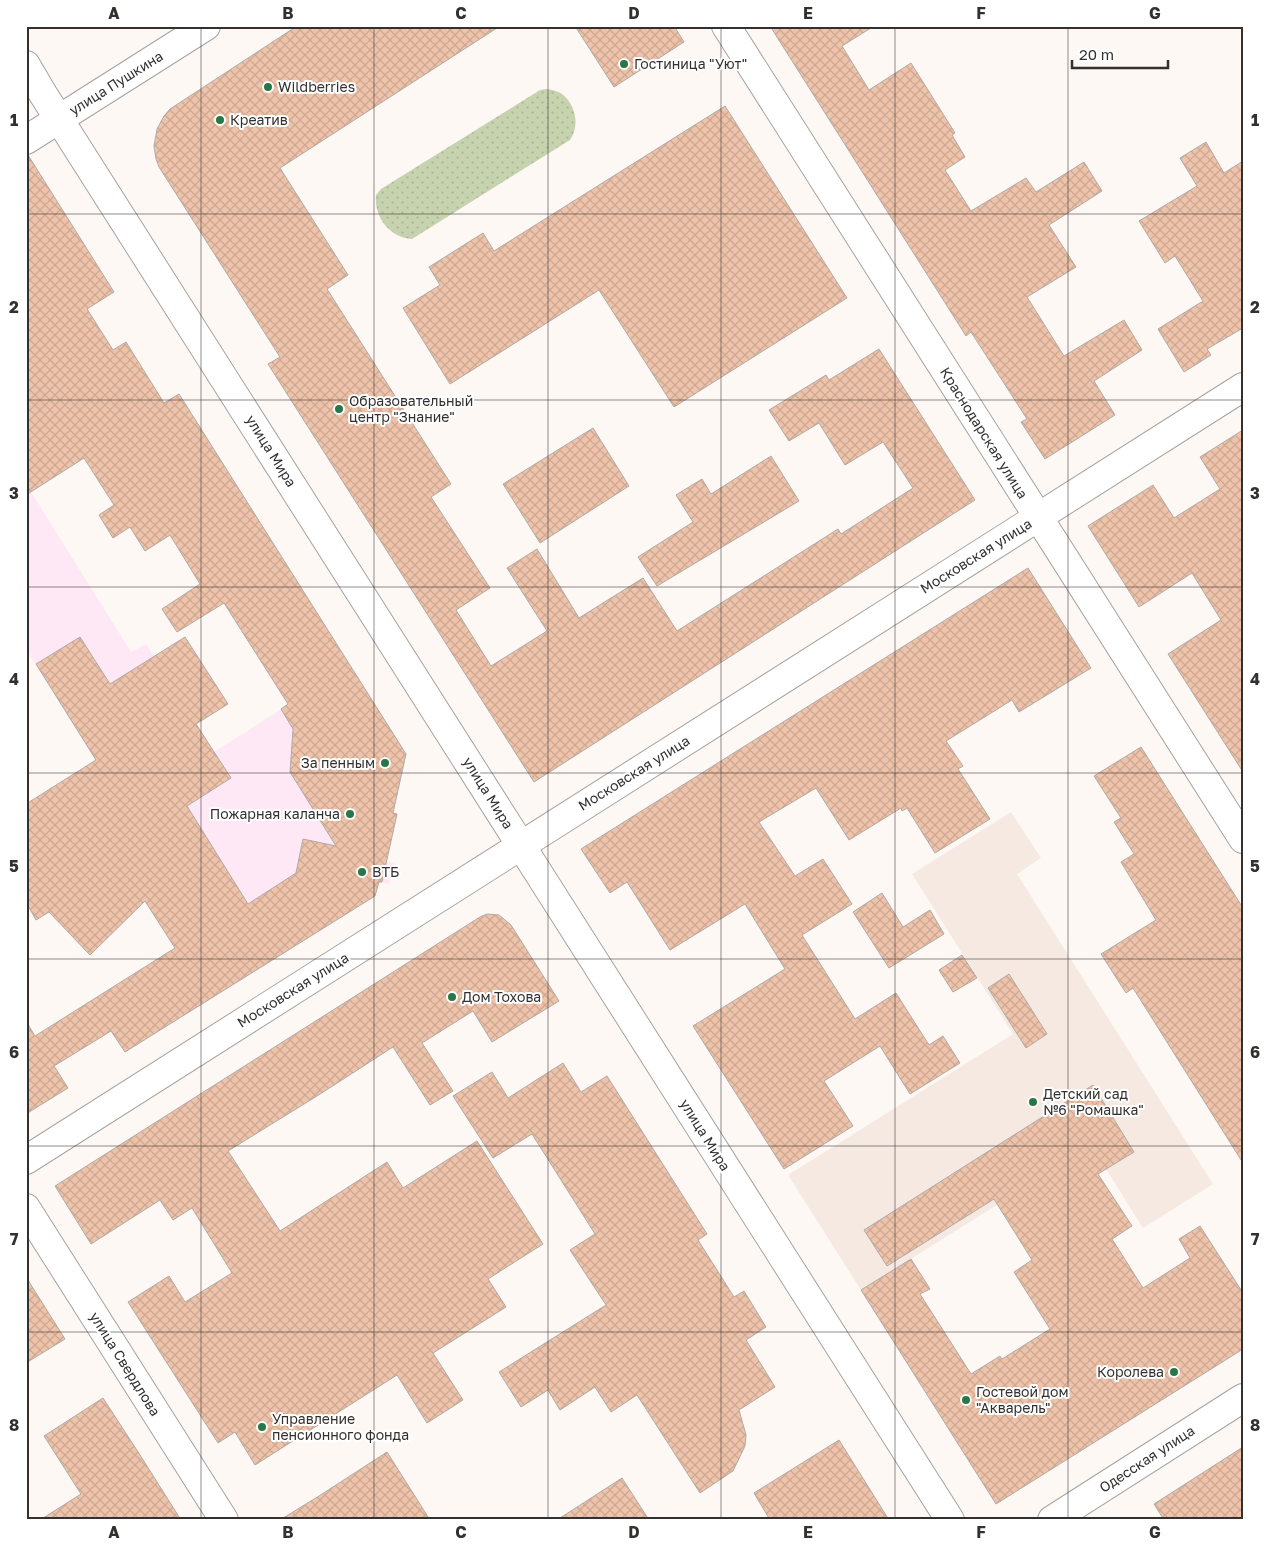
<svg xmlns="http://www.w3.org/2000/svg" width="1269" height="1546" font-family="'Golos Text',sans-serif">
	<style>
		.commercial { fill: #fee8f6 }
		.built { fill: #f6e9e2 }
		.park { fill: url(#park-dots) }
		.building { fill: url(#building-cross-hatch); stroke: #b0aba8 }
		.lines { fill: none; stroke-linecap: round; stroke-linejoin: round }
		.minor-casing { stroke: #a7a29f; stroke-width: 30 }
		.minor { stroke: #fff; stroke-width: 28 }
		.grid { fill: none; stroke: #333130; stroke-width: 1; stroke-opacity: 0.55 }
		.poi-dot { fill: #287747; stroke: #fff; stroke-width: 2 }
		.labels { text-anchor: middle; stroke-width: 4; stroke-linejoin: round; paint-order: stroke }
		.poi-label { font-size: 14px; fill: #333130; stroke: #fff; text-anchor: start }
		.street-label { font-size: 14px; fill: #333130; stroke: #fff }
		.neatline { fill: none; stroke: #333130; stroke-width: 2 }
		.grid-label { font-size: 16px; text-anchor: middle; font-weight: bold; fill: #333130 }
	</style>
	<defs>
		<pattern id="park-dots" width="8" height="8" patternUnits="userSpaceOnUse" patternTransform="scale(1.25)"><rect width="8" height="8" fill="#c6d3ae"/><path d="M2 2h.1M6 6h.1" fill="none" stroke="#abb696" stroke-width="1.8" stroke-linecap="round"/></pattern>
		<pattern id="building-cross-hatch" width="8" height="8" patternUnits="userSpaceOnUse" patternTransform="scale(1.25)"><rect width="8" height="8" fill="#efc3aa"/><path d="M0 0l8 8M0 8l8-8" fill="none" stroke="#cda893"/></pattern>
	</defs>
	<rect width="100%" height="100%" fill="#fef8f5"/>
	<path class="commercial" d="M26 344 32 401 73 465 31 492 131 652 146 644 214 752 300 697 306 707 357 676 406 754 393 813 397 814 391 841 384 861 394 863 389 884 379 882 375 896 237 983 26 649Z"/>
	<path class="built" d="M1011 812 1041 858 1017 874 1213 1184 1143 1228 1106 1169 1012 1228 997 1205 861 1290 788 1175 1013 1034 912 874Z"/>
	<path class="park" d="M547 89C552 90 558 91 562 94 576 105 580 126 570 140L412 239C389 237 374 217 376 195L381 189 540 90Z"/>
	<g class="building">
		<path d="M297 26H500L280 168 348 275 327 289 451 484 431 497 490 588 456 610 491 666 547 631 507 568 537 549 579 618 643 578 677 631 838 529 841 534 913 488 883 442 845 465 819 423 789 441 769 410 826 375 829 380 879 349 975 500 534 782 268 364 280 357 159 167 156 159 154 146 157 129 164 116 170 109Z"/>
		<path d="M575 26H674L684 42 614 87Z"/>
		<path d="M770 26H874L842 46 869 90 911 63 955 133 952 135 965 157 945 170 971 211 1026 178 1036 192 1084 162 1102 191 1049 225 1076 267 1027 297 1064 356 1124 320 1142 350 1094 381 1115 415 1045 459 1021 422 1027 419 971 332 966 336Z"/>
		<path d="M725 106 847 298 674 407 599 290 450 384 403 308 440 285 429 267 483 233 494 251Z"/>
		<path d="M1206 142 1224 173 1243 161V328L1207 349 1211 355 1184 372 1158 329 1203 301 1175 256 1165 263 1139 221 1197 186 1180 158Z"/>
		<path d="M28 155 114 292 87 309 113 350 126 342 164 403 179 394 406 754 393 813 397 814 382 882H379L375 896 125 1052 111 1031 54 1066 68 1088 26 1114V1021L35 1036 175 948 145 901 90 955 49 912 36 920 26 902V804L96 760 36 664 80 637 110 684 185 637 228 704 196 724 231 778 187 806 248 904 296 873 303 839 336 846 290 772 293 729 281 709 288 704 224 603 177 632 162 609 200 584 170 535 145 551 130 527 113 538 99 515 114 505 84 458 26 495V156Z"/>
		<path d="M593 428 629 486 540 543 503 484Z"/>
		<path d="M1243 430V772L1168 654 1221 620 1192 573 1139 607 1088 526 1153 485 1174 518 1220 489 1200 457Z"/>
		<path d="M771 456 799 501 657 586 638 557 693 522 676 495 702 479 711 494Z"/>
		<path d="M1028 568 1091 668 1019 712 1012 700 946 741 963 766 958 769 990 819 935 853 907 808 902 811 901 808 849 840 816 788 759 822 795 876 823 859 852 904 802 935 855 1019 896 993 929 1045 943 1036 960 1063 910 1094 880 1046 824 1081 853 1126 784 1169 693 1026 785 969 745 904 670 950 627 882 610 893 581 849Z"/>
		<path d="M1141 747 1243 908V1163L1133 988 1126 993 1101 954 1156 920 1121 862 1134 854 1114 822 1121 818 1094 776Z"/>
		<path d="M882 893 903 927 930 910 944 934 889 968 853 912Z"/>
		<path d="M487 914 499 915 511 925 559 1001 492 1042 473 1011 422 1043 453 1091 430 1105 393 1047 317 1096 228 1151 280 1231 387 1162 403 1188 477 1141 543 1244 488 1279 506 1307 433 1353 463 1400 427 1423 397 1375 255 1465 235 1432 218 1443 128 1302 169 1276 185 1302 232 1273 192 1208 173 1220 160 1200 91 1244 55 1186 480 917Z"/>
		<path d="M962 955 977 978 953 992 939 970Z"/>
		<path d="M1009 974 1047 1034 1026 1048 988 988Z"/>
		<path d="M563 1063 581 1092 607 1076 707 1234 698 1240 734 1297 744 1291 766 1327 746 1340 775 1387 739 1410 746 1435 745 1446 733 1471 700 1493 637 1395 611 1412 595 1387 560 1410 548 1390 521 1407 499 1372 606 1305 570 1250 595 1234 532 1134 493 1158 453 1096 492 1072 508 1098Z"/>
		<path d="M1093 1085 1134 1152 1098 1174 1132 1226 1112 1239 1143 1288 1190 1258 1179 1239 1200 1226 1243 1293V1349L996 1504 861 1290 911 1259 930 1289 920 1294 971 1374 1000 1356 1002 1359 1050 1329 1014 1272 1032 1260 994 1199 887 1266 864 1230Z"/>
		<path d="M26 1277 65 1339 26 1363Z"/>
		<path d="M103 1398 140 1455 181 1520H40L81 1494 44 1436Z"/>
		<path d="M839 1440 889 1520H770L754 1493Z"/>
		<path d="M1243 1447V1520H1164L1154 1504Z"/>
		<path d="M387 1452 430 1520H280L319 1496Z"/>
		<path d="M622 1478 649 1520H557Z"/>
	</g>
	<g class="lines">
		<g class="minor-casing">
			<g id="minor">
				<path d="M726 26 1243 839"/>
				<path d="M26 65 43 94 950 1520"/>
				<path d="M26 140 206 26"/>
				<path d="M26 1160 1243 387"/>
				<path d="M26 1208 224 1520"/>
				<path d="M1052 1520 1243 1398"/>
			</g>
		</g>
		<use href="#minor" class="minor"/>
	</g>
	<path class="grid" d="M201 26V1520M374 26V1520M548 26V1520M721 26V1520M895 26V1520M1068 26V1520M26 214H1243M26 400H1243M26 587H1243M26 773H1243M26 959H1243M26 1146H1243M26 1332H1243"/>
	<g class="poi-dot">
		<circle cx="624" cy="64" r="5"/>
		<circle cx="268" cy="87" r="5"/>
		<circle cx="220" cy="120" r="5"/>
		<circle cx="339" cy="409" r="5"/>
		<circle cx="385" cy="763" r="5"/>
		<circle cx="350" cy="814" r="5"/>
		<circle cx="362" cy="872" r="5"/>
		<circle cx="452" cy="997" r="5"/>
		<circle cx="1033" cy="1102" r="5"/>
		<circle cx="1174" cy="1372" r="5"/>
		<circle cx="966" cy="1400" r="5"/>
		<circle cx="262" cy="1427" r="5"/>
	</g>
	<g class="labels">
		<g class="poi-label">
			<text x="634" y="69">Гостиница "Уют"</text>
			<text x="278" y="92">Wildberries</text>
			<text x="230" y="125">Креатив</text>
			<text x="349" y="406">Образовательный<tspan x="349" dy="16">центр "Знание"</tspan></text>
			<text x="375" y="768" text-anchor="end">За пенным</text>
			<text x="340" y="819" text-anchor="end">Пожарная каланча</text>
			<text x="372" y="877">ВТБ</text>
			<text x="462" y="1002">Дом Тохова</text>
			<text x="1043" y="1099">Детский сад<tspan x="1043" dy="16">№6 "Ромашка"</tspan></text>
			<text x="1164" y="1377" text-anchor="end">Королева</text>
			<text x="976" y="1397">Гостевой дом<tspan x="976" dy="16">"Акварель"</tspan></text>
			<text x="272" y="1424">Управление<tspan x="272" dy="16">пенсионного фонда</tspan></text>
		</g>
		<g class="street-label">
			<text transform="translate(116 83) rotate(-32)" y="5">улица Пушкина</text>
			<text transform="translate(984 433) rotate(58)" y="5">Краснодарская улица</text>
			<text transform="translate(271 451) rotate(58)" y="5">улица Мира</text>
			<text transform="translate(976 556) rotate(-32)" y="5">Московская улица</text>
			<text transform="translate(634 773) rotate(-32)" y="5">Московская улица</text>
			<text transform="translate(488 793) rotate(58)" y="5">улица Мира</text>
			<text transform="translate(293 990) rotate(-32)" y="5">Московская улица</text>
			<text transform="translate(705 1135) rotate(58)" y="5">улица Мира</text>
			<text transform="translate(125 1364) rotate(58)" y="5">улица Свердлова</text>
			<text transform="translate(1147 1459) rotate(-33)" y="5">Одесская улица</text>
		</g>
	</g>
	<rect width="1269" height="1546" fill="none" stroke="#ffffff" stroke-width="55"/>
	<path d="M1072 60v8h96v-8" fill="none" stroke="#333130" stroke-width="2.5"/>
	<text x="1079" y="60" font-size="15" fill="#333130" stroke="#ffffff" stroke-width="4" paint-order="stroke">20 m</text>
	<rect x="28" y="28" width="1214" height="1490" class="neatline"/>
	<g class="grid-label">
		<text x="114" y="19">A</text>
		<text x="288" y="19">B</text>
		<text x="461" y="19">C</text>
		<text x="634" y="19">D</text>
		<text x="808" y="19">E</text>
		<text x="981" y="19">F</text>
		<text x="1155" y="19">G</text>
		<text x="14" y="126">1</text>
		<text x="1255" y="126">1</text>
		<text x="14" y="313">2</text>
		<text x="1255" y="313">2</text>
		<text x="14" y="499">3</text>
		<text x="1255" y="499">3</text>
		<text x="14" y="685">4</text>
		<text x="1255" y="685">4</text>
		<text x="14" y="872">5</text>
		<text x="1255" y="872">5</text>
		<text x="14" y="1058">6</text>
		<text x="1255" y="1058">6</text>
		<text x="14" y="1245">7</text>
		<text x="1255" y="1245">7</text>
		<text x="14" y="1431">8</text>
		<text x="1255" y="1431">8</text>
		<text x="114" y="1538">A</text>
		<text x="288" y="1538">B</text>
		<text x="461" y="1538">C</text>
		<text x="634" y="1538">D</text>
		<text x="808" y="1538">E</text>
		<text x="981" y="1538">F</text>
		<text x="1155" y="1538">G</text>
	</g>
</svg>
